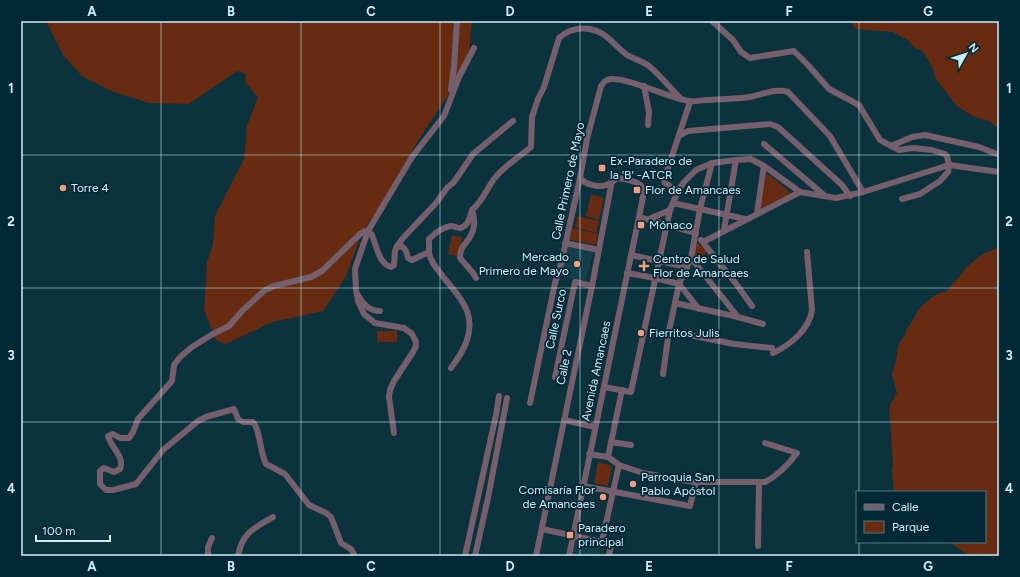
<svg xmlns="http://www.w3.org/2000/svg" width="1020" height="577" font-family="Figtree,sans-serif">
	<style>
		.built { fill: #133f4d }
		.green { fill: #662b11 }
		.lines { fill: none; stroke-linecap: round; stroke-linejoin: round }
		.minor { stroke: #765f6c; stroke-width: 6 }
		.grid { fill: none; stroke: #cceefa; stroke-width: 1; stroke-opacity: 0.55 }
		.poi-dot { fill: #f2a07f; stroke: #012834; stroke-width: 1.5 }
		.labels { text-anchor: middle; stroke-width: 3.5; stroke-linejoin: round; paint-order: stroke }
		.poi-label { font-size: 12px; fill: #cceefa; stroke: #012834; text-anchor: start }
		.street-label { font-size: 12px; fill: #cceefa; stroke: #012834 }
		.neatline { fill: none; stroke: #cceefa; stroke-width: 1.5 }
		.grid-label { font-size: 13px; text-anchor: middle; font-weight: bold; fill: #cceefa }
	</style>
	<rect width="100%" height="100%" fill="#0c323e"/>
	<g class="built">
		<path d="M568 246 593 252 586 282 561 276Z"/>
		<path d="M577 538 599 544 600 548 599 556H572Z"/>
	</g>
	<g class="green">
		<path d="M46 21H472L469 53 460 77 419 139 375 214 362 233 346 276 323 311 273 322 225 344 216 340 204 310 207 262 213 244 215 216 244 159 247 126 258 97 245 82 246 74 237 71 189 104 149 103 111 91 82 76 63 55Z"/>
		<path d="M849 21H999V129L989 121 975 117 966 112 957 106 935 78 934 71 927 58 922 51 913 47 909 41 893 32 856 29Z"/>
		<path d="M768 174 791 193 762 208 760 206 766 175Z"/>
		<path d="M591 194 604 198 599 220 586 216Z"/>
		<path d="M578 216 599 221 596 233 575 227Z"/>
		<path d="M572 228 598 234 596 244 595 245 570 240Z"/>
		<path d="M452 235 462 237 459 256 448 254Z"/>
		<path d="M698 243 707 252 698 260C692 254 692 248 698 243Z"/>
		<path d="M999 247V556H969L950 542H985V492H894L892 472 893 464 889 407 897 393 892 374 896 362 898 345 905 335 907 328 910 325 919 309 932 297 940 293 946 292 969 265 983 254Z"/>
		<rect x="377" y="331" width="20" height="11"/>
		<path d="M598 462 612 466 608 486 594 483Z"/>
	</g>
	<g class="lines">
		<g class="minor">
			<path d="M712 21 733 40 741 52 750 58 794 51 808 65 829 89 859 105 880 140 899 150 913 148 932 150 945 154 947 156 949 165 948 172 940 181 920 194 902 199"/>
			<path d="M644 86 649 112 648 125"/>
			<path d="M451 90 454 67 457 21"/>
			<path d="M679 136 688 131 770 124 778 127 842 185 850 196"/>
			<path d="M764 144 824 195"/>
			<path d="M891 146 912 137 925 135 979 147 999 155"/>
			<path d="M678 191 665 183 664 180 690 102"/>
			<path d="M673 203 745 219"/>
			<path d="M757 213 764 166"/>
			<path d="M639 217 696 233"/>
			<path d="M649 219 670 210"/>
			<path d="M724 230 736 160"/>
			<path d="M701 240 737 285 752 306"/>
			<path d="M703 242 800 192"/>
			<path d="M565 243 599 250"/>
			<path d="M397 246 403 238 436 203 447 188 454 182 473 154 513 121"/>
			<path d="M429 252C430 262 438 270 444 278 451 286 463 301 467 311 475 332 463 352 451 368"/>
			<path d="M631 255 687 267"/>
			<path d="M691 258 738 317"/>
			<path d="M627 273 655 278 679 284 699 309"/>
			<path d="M476 278 473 273 460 258C460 245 467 244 471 235 475 227 475 218 472 210 483 201 486 190 494 179 504 166 518 158 531 147L532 117 538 99 544 87 559 38C572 26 592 25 607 37 614 43 620 50 627 55 634 59 643 61 649 66 660 75 671 89 681 99"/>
			<path d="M358 295C362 304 370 311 380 311"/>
			<path d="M675 303 738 317 763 324"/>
			<path d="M669 331 734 344 772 348"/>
			<path d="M773 353C790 345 809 330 812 310L807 252"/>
			<path d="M663 374 669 331 679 284 691 258 700 209 712 163"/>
			<path d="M555 377 575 282 592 286"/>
			<path d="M604 387 631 392 670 210 678 191 684 182 696 170 712 163 736 160 751 159 764 166 800 192 836 198 863 192 949 165 999 172"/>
			<path d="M530 403 555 283 561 264 580 178 587 139 601 86C603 84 604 81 607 80 621 74 671 99 689 101 695 102 701 100 707 100 721 99 736 99 749 97 763 95 774 88 788 92L830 136 863 192"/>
			<path d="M564 420 595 427"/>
			<path d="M394 433 389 397 390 390 394 381 413 352 416 346V342L412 334 404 328 375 323 364 314 358 301 356 290 355 269 368 231 412 157 444 116 459 77 474 48"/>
			<path d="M611 442 631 445"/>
			<path d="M589 454 608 457 619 465 643 473 680 480 696 482H765C779 475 788 465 797 453L765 443"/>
			<path d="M608 457 622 390"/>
			<path d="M583 486 690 506 696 482"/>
			<path d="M542 529 611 544 609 556"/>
			<path d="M602 541 619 465"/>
			<path d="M758 546 759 482"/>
			<path d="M208 556V547L212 538"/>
			<path d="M238 556C242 533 254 528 273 517"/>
			<path d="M355 556 351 549 341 543 331 517 326 513 309 505 285 474 266 464C260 453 260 429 253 422H243L238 419 234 409 206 417 198 421 163 450 136 484 113 490H106L100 484V471L104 468 114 472 120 469C125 456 111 448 108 436L113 434 120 438H129L133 432 138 419 172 381 174 365 180 357 192 347 211 335 229 326 243 310 265 290 274 286 311 277 322 271 360 234 365 231 370 233 372 235C376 245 379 264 391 267L394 265 395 251 397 246 403 247 406 251 408 258 412 260 429 252V239C434 234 443 227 451 226 454 226 457 228 460 228 469 226 470 216 472 210"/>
			<path d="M465 556 496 415 499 396"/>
			<path d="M475 556 488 498 507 398"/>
			<path d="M536 556 592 286 612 181"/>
			<path d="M569 556 639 217C644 189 651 183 618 178 614 180 610 184 606 185 598 188 585 184 580 178"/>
		</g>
	</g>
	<path class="grid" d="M161 21V556M301 21V556M440 21V556M580 21V556M719 21V556M859 21V492M21 155H999M21 288H999M21 422H999M859 542V556"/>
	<g class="poi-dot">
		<rect x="598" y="164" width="8" height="8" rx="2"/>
		<circle cx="63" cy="188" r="4"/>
		<rect x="633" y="186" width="8" height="8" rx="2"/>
		<rect x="637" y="221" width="8" height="8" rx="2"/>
		<circle cx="577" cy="264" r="4"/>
		<path d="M642 260h4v4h4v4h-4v4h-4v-4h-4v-4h4z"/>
		<circle cx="641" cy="333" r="4"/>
		<circle cx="633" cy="484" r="4"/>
		<circle cx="603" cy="497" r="4"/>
		<rect x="566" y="531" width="8" height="8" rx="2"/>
	</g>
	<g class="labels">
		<g class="poi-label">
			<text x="610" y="165">Ex-Paradero de<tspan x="610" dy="14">la 'B' -ATCR</tspan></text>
			<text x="71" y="192">Torre 4</text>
			<text x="645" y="194">Flor de Amancaes</text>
			<text x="649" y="229">Mónaco</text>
			<text x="569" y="261" text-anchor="end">Mercado<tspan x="569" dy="14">Primero de Mayo</tspan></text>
			<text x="653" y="263">Centro de Salud<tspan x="653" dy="14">Flor de Amancaes</tspan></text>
			<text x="649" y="337">Fierritos Julis</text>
			<text x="641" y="481">Parroquia San<tspan x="641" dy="14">Pablo Apóstol</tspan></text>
			<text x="595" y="494" text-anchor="end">Comisaría Flor<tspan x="595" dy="14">de Amancaes</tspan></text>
			<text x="578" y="532">Paradero<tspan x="578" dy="14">principal</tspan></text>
		</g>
		<g class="street-label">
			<text transform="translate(568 181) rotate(-78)" y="4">Calle Primero de Mayo</text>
			<text transform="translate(556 319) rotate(-78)" y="4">Calle Surco</text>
			<text transform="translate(564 367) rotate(-78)" y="4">Calle 2</text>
			<text transform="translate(596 371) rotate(-78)" y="4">Avenida Amancaes</text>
		</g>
	</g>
	<rect width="1020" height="577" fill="none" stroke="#012834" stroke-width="44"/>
	<rect x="856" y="491" width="130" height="52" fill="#012834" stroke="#527783"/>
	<rect x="864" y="504" width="20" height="6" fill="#765f6c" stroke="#527783"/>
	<text x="892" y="511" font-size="12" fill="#cceefa">Calle</text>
	<rect x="864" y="521" width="20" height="12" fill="#662b11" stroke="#527783"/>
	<text x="892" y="531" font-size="12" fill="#cceefa">Parque</text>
	<g transform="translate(966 54) rotate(51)" stroke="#012834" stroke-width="3" paint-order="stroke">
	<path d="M0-3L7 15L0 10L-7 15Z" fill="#cceefa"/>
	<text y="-6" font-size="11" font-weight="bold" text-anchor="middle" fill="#cceefa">N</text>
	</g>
	<path d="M36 535v6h74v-6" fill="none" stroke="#cceefa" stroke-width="2"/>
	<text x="42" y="535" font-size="12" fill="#cceefa" stroke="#012834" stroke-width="3" paint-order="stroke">100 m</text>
	<rect x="22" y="22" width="976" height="533" class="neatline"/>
	<g class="grid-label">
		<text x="92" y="16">A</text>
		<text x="231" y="16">B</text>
		<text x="371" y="16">C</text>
		<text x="510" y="16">D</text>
		<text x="649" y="16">E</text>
		<text x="789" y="16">F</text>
		<text x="928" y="16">G</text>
		<text x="11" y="93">1</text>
		<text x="1009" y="93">1</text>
		<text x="11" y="226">2</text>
		<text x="1009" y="226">2</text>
		<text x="11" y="360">3</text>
		<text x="1009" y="360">3</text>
		<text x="11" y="493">4</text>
		<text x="1009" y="493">4</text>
		<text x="92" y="571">A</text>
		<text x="231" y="571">B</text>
		<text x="371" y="571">C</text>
		<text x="510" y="571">D</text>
		<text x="649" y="571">E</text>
		<text x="789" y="571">F</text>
		<text x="928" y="571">G</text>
	</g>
</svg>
